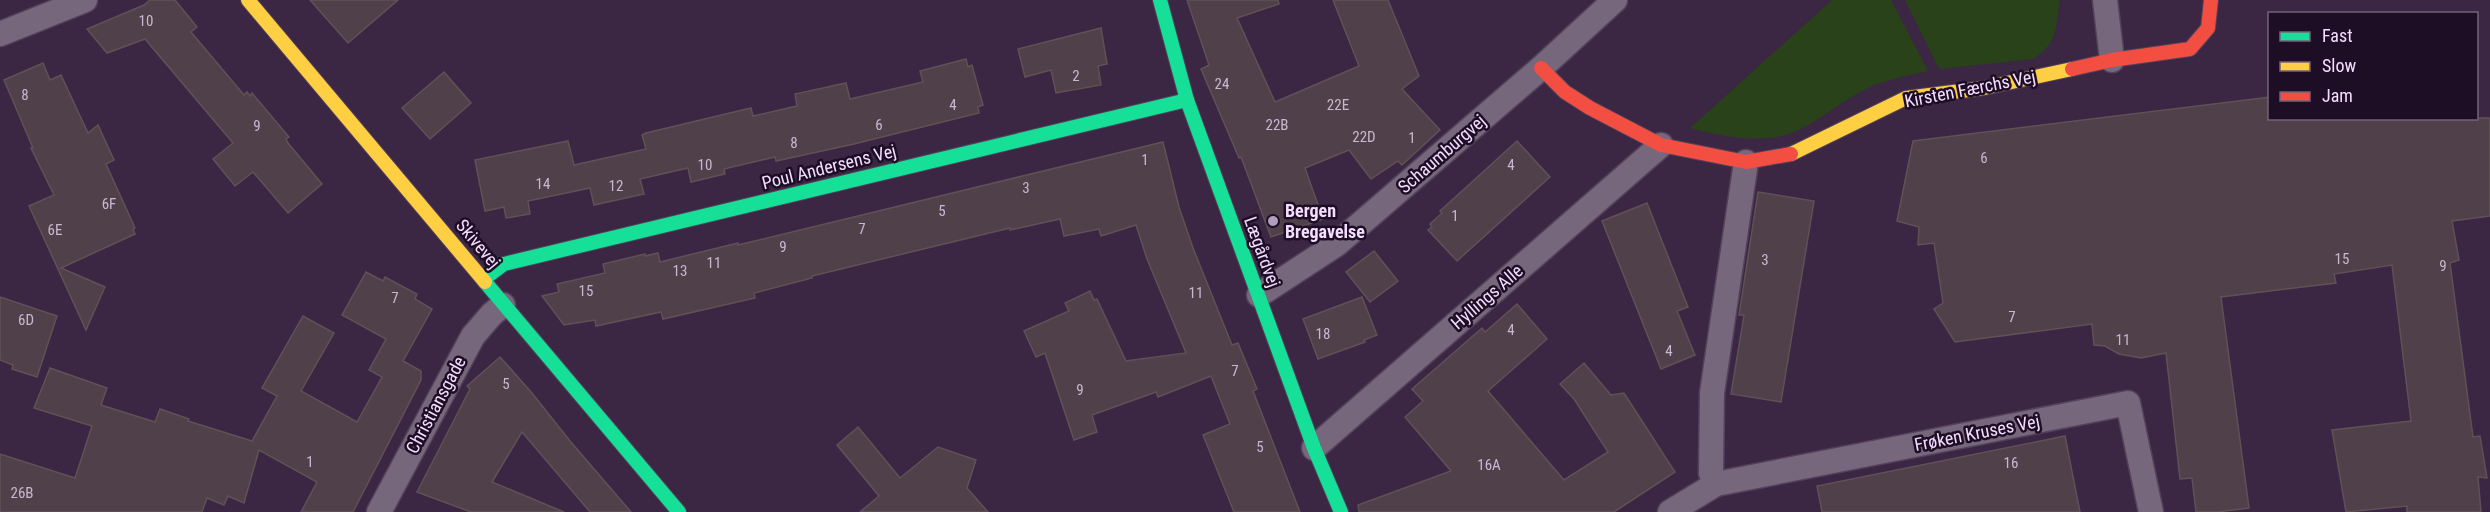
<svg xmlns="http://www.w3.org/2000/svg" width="2490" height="512" font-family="'Roboto Condensed',sans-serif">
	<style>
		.green { fill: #2a4219 }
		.building { fill: #4f4049; stroke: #615157; stroke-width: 1.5 }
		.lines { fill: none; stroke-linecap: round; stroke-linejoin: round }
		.street-casing { stroke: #53415a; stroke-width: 27 }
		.fast-casing { stroke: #53415a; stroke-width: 16 }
		.slow-casing { stroke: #53415a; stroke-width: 16 }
		.jam-casing { stroke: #53415a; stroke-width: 16 }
		.street { stroke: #76677c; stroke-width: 24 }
		.fast { stroke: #16e098; stroke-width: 14 }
		.slow { stroke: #ffcf43; stroke-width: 14 }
		.jam { stroke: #f24e42; stroke-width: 14 }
		.poi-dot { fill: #b39dbd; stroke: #1e0e25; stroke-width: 2 }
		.labels { text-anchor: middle; stroke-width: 5; stroke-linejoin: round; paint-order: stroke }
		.number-label { font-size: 15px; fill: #cbb6d1 }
		.street-label { font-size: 18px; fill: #f4ddfe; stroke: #1e0e25 }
		.poi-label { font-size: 18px; font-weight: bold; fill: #f4ddfe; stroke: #1e0e25; text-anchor: start }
	</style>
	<rect width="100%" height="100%" fill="#3b2643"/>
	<g class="green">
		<path d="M1832 0H1891L1928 71C1907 76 1886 79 1866 89 1839 102 1806 133 1777 137 1747 142 1718 135 1690 128Z"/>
		<path d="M1905 0H2060C2055 27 2059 43 2033 59L1939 69Z"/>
	</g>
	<g class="building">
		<path d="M150 0H175L197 27 191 32 244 95 247 92 250 96 252 93 289 137 286 139 288 143 322 184 288 213 253 172 235 186 213 159 233 143 145 39 107 53 87 29 144 5Z"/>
		<path d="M310 0H398L348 43Z"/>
		<path d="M1187 0H1278L1279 4 1237 18 1275 102 1359 66 1333 0H1388L1419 76 1402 89 1440 130 1402 165 1398 161 1371 179 1349 150 1305 168 1323 219 1271 237 1241 157 1239 158 1201 69 1209 65Z"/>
		<path d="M1101 28 1107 64 1098 66 1101 85 1056 93 1051 70 1025 77 1018 49Z"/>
		<path d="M966 59 968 67 972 65 983 105 978 107 979 113 854 144 776 161 775 157 724 169 725 174 691 182 688 168 640 179 644 194 594 205 590 188 528 201 530 214 506 218 504 207 485 211 475 160 568 141 574 165 646 149 642 135 646 133 751 108 753 116 797 106 795 94 846 83 850 99 923 82 920 71Z"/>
		<path d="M43 63 50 80 61 75 88 133 98 125 114 160 106 164 135 228 133 229 135 234 61 268 105 287 86 330 29 206 54 195 31 148H33L4 80Z"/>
		<path d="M444 72 471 103 430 139 402 108Z"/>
		<path d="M2270 97V118H2490V216L2452 221 2459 260 2450 263 2473 437 2480 436 2487 478 2478 477 2481 512H2407V506L2346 512 2332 430 2411 421 2392 265 2334 274 2336 283 2221 297 2249 508 2217 512H2196L2192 478 2180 479 2166 353 2141 358 2119 354 2105 346 2094 345 2092 324 1955 342 1934 309 1943 303 1934 243 1918 245 1919 227 1897 221 1913 141Z"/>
		<path d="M1517 141 1550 177 1457 261 1428 230 1432 227 1430 224 1442 213 1440 211Z"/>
		<path d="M1163 142 1179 207 1193 248 1232 345 1238 343 1257 389 1253 391 1300 512H1234L1203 435 1230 424 1211 376 1158 397 1156 392 1092 415 1097 432 1074 440 1045 353 1036 357 1024 331 1069 311 1065 303 1090 291 1094 300 1097 299 1126 361 1186 353 1147 259 1136 225 1101 236 1099 229 1064 236 1060 219 1010 230V228L812 276V278L754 293 755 298 663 319 661 312 596 326 595 320 564 325 542 296 559 292 557 284 605 273 603 264 645 254V256L658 253 660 262 738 243V245Z"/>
		<path d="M1758 192 1814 201 1781 402 1731 394 1744 315H1739Z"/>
		<path d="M1647 203 1688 307 1677 311 1695 355 1661 369 1602 221Z"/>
		<path d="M1374 251 1398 281 1370 302 1346 272Z"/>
		<path d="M366 272 383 281 385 277 417 294 415 299 432 309 403 361 421 371V380L353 512H301L317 482 259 450 244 503 228 496 224 505 207 498 202 512H0V454L75 478 92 426 34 408 50 368 107 388 101 405 155 422 160 409 189 419 188 421 252 441 277 396 262 388 303 316 334 333 301 391 357 422 382 377 369 370 386 339 342 315Z"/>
		<path d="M0 297 57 316 37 377 12 369 13 365 0 360Z"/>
		<path d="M1362 297 1377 335 1364 340 1365 342 1318 359 1303 319Z"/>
		<path d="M1517 304 1547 339 1488 391 1564 480 1608 452 1574 399 1560 384 1584 363 1611 395 1624 393 1675 472 1614 512H1359L1358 505 1451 471 1405 417 1423 401 1412 389 1482 328 1485 332Z"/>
		<path d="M500 357 532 393 570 441 631 512H590L522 432 492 482 564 512H471L417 492 470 389 467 386Z"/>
		<path d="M858 427 900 478 938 447 976 460 967 488 988 512H860L879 496 837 445Z"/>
		<path d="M2065 436 2080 512H1822L1817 486Z"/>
	</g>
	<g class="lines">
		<g class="street-casing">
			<g id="street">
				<path d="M2105 0 2112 60"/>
				<path d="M0 34 85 0"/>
				<path d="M1259 295 1337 244 1541 68 1615 0"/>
				<path d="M1314 448 1661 145"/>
				<path d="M1716 484 1711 473 1712 393 1746 162"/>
				<path d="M379 512 473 336 492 314 503 305"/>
				<path d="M1670 512 1716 484 2128 403 2151 512"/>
			</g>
		</g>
		<g class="fast-casing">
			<g id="fast">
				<path d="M1160 0 1187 100 1314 448 1341 512"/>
				<path d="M484 279 504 264 1187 100"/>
				<path d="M485 282 679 512"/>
			</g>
		</g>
		<g class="slow-casing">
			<g id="slow">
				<path d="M248 0 485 282"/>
				<path d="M1791 154 1906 98 1984 88 2072 69"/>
			</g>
		</g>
		<g class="jam-casing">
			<g id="jam">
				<path d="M1541 68 1565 92 1590 108 1661 145 1746 162 1791 154"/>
				<path d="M2072 69 2112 60 2190 49 2208 28 2211 0"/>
			</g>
		</g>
		<use href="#street" class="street"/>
		<use href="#fast" class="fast"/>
		<use href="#slow" class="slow"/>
		<use href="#jam" class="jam"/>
	</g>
	<circle class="poi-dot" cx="1273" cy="221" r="6"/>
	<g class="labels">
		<g class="number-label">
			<text x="146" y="26">10</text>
			<text x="1076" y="81">2</text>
			<text x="1222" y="89">24</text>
			<text x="25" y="100">8</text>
			<text x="953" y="110">4</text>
			<text x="1338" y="110">22E</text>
			<text x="879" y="130">6</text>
			<text x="1277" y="130">22B</text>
			<text x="257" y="131">9</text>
			<text x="1364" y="142">22D</text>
			<text x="1412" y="143">1</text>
			<text x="794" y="148">8</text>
			<text x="1984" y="163">6</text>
			<text x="1145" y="165">1</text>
			<text x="705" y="170">10</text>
			<text x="1511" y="170">4</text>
			<text x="543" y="189">14</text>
			<text x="616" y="191">12</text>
			<text x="1026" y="193">3</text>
			<text x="109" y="209">6F</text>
			<text x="942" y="216">5</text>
			<text x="1455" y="221">1</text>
			<text x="862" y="234">7</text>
			<text x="55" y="235">6E</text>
			<text x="783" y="252">9</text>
			<text x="2342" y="264">15</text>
			<text x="1765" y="265">3</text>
			<text x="714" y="268">11</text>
			<text x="2443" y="271">9</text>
			<text x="680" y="276">13</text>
			<text x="586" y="296">15</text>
			<text x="1196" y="298">11</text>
			<text x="395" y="303">7</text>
			<text x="2012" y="322">7</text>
			<text x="26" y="325">6D</text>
			<text x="1511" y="335">4</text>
			<text x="1323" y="339">18</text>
			<text x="2123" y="345">11</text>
			<text x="1669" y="356">4</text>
			<text x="1235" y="376">7</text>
			<text x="506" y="389">5</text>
			<text x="1080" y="395">9</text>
			<text x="1260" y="452">5</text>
			<text x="310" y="467">1</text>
			<text x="2011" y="468">16</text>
			<text x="1489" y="470">16A</text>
			<text x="22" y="498">26B</text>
		</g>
		<g class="street-label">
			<text transform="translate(1970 89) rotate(-11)" y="6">Kirsten Færchs Vej</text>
			<text transform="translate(1442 154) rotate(-41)" y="6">Schaumburgvej</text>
			<text transform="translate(829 167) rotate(-14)" y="6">Poul Andersens Vej</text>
			<text transform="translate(478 244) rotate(50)" y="6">Skivevej</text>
			<text transform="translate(1262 252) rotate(70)" y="6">Lægårdvej</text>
			<text transform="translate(1487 297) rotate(-41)" y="6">Hyllings Alle</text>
			<text transform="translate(436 405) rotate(-62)" y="6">Christiansgade</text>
			<text transform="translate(1977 433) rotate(-11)" y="6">Frøken Kruses Vej</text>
		</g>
		<g class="poi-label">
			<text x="1285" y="217">Bergen<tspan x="1285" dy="21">Bregavelse</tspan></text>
		</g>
	</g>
	<rect x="2268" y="12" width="210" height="108" fill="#1e0e25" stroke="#74617c" stroke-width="1.5"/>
	<rect x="2280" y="32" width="30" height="9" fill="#16e098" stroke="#74617c" stroke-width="1.5"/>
	<text x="2322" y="42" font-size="18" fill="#f4ddfe">Fast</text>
	<rect x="2280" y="62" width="30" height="9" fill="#ffcf43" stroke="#74617c" stroke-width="1.5"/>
	<text x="2322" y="72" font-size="18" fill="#f4ddfe">Slow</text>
	<rect x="2280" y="92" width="30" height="9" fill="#f24e42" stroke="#74617c" stroke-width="1.5"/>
	<text x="2322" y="102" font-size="18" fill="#f4ddfe">Jam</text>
</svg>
